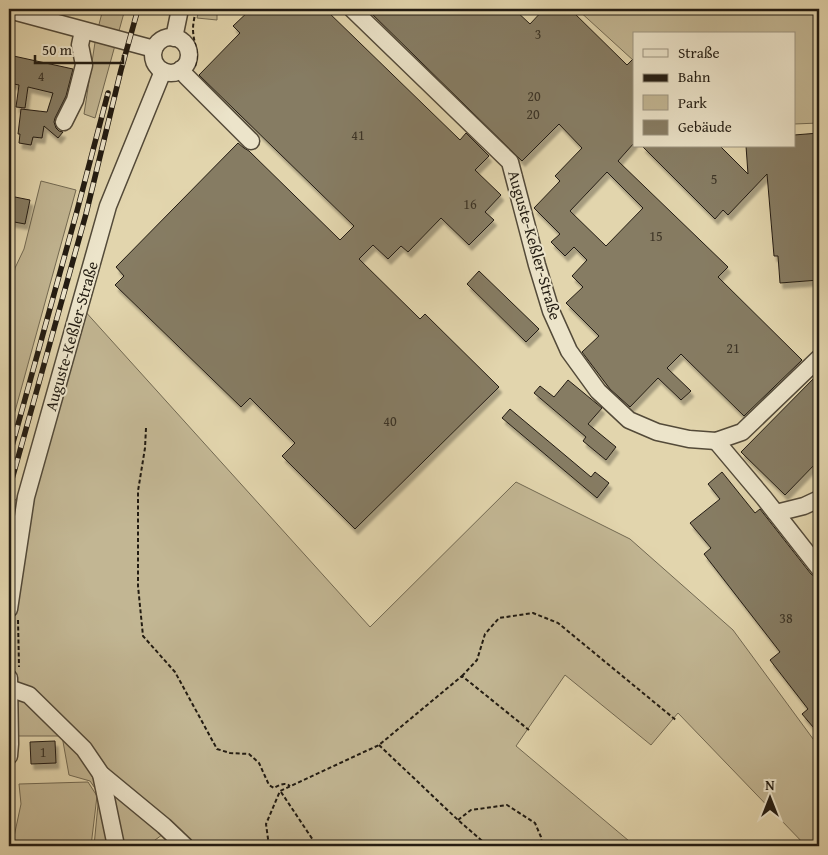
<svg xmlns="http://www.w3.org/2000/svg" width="828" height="855" font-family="'Gentium Book Plus',serif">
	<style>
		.green { fill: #c2b693; stroke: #726952 }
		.building { fill: #867c63; stroke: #231c12; fill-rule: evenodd; filter: url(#shadow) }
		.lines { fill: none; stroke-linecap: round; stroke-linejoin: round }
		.minor-casing { stroke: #534a39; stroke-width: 19 }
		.path { stroke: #231c12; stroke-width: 2; stroke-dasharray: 4 2.5; stroke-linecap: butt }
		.minor { stroke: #ece4ca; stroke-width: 16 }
		.rail-casing { stroke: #231c12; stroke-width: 5.5 }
		.rail { stroke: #ece4ca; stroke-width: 4; stroke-dasharray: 11; stroke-linecap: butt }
		.labels { text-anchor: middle; stroke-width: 4; stroke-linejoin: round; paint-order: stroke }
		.number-label { font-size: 14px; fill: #3c3426 }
		.street-label { font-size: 16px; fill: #231c12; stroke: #ece4ca }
	</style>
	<defs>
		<filter id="shadow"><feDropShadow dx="3" dy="5.5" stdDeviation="1" flood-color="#0004"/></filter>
	</defs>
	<rect width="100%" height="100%" fill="#e2d5ad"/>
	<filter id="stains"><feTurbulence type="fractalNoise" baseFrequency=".004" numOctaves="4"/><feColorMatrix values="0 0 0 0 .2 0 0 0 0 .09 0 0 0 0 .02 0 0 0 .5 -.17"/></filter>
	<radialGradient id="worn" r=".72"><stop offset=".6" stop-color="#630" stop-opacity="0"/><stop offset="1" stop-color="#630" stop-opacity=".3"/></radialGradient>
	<g class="green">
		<path d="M103 9H125L95 118 84 114 96 36Z"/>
		<path d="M199 9H217V20L197 18Z"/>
		<path d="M577 9H819V123L794 124V34H634V61Z"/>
		<path d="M41 181 76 190 9 433V389L13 374 9 372V336L14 314 9 310V302L15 268 24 249Z"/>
		<path d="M83 309 370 627 516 482 630 539 733 630 819 747V846H806L678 713 651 745 565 675 516 746 635 846H194L174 826 147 846H94L99 794 90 781 69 775 62 736H15L11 660 12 630 32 498Z"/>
		<path d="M20 494 9 568V508Z"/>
		<path d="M88 782 97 796 91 846H12L21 804 19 784Z"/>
	</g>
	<g class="building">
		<path d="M251 9H325L460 140 466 133 489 156 475 170 501 195 485 212 494 220 469 245 441 218 408 252 401 246 388 259 373 245 359 259 420 319 425 314 499 387 355 529 282 456 295 443 250 398 241 407 115 285 124 276 116 267 238 143 244 148 249 151 340 240 354 226 199 75 240 33 233 26Z"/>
		<path d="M367 9H514L530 24 544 9H570L627 65 634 58V143L618 161 728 267 718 277 802 360 744 416 681 354 667 368 691 391 681 400 658 378 630 407 610 389 582 352 599 336 566 303 583 287 572 276 587 260 574 247 565 256 551 242 560 234 534 208 560 181 555 176 582 148 559 124 522 161ZM607 172 643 208 606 246 570 211Z"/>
		<path d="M9 55 73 69 66 96 55 118 54 122 56 128 59 131 63 132 58 138 44 126 42 138 33 137 31 145 19 143 20 134H18L21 109 47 112 53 93 28 87 25 108 16 107 19 85 9 83Z"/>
		<path d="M819 133V280L780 283 778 256H774L767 174 728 215 723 210 715 219 642 146H720L748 174 746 146H794V135Z"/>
		<path d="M10 196 30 200 25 224 9 221V201Z"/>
		<path d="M479 271 539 329 526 342 467 284Z"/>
		<path d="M819 373V460L785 495 741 452Z"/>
		<path d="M568 380 602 408 588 424 616 447 606 460 583 441 586 437 534 393 540 386 554 397Z"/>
		<path d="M510 409 591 477 595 472 609 483 597 498 502 418Z"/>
		<path d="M722 472 755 513 760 509 811 574 815 577 819 578V734L802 714 808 709 770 660 780 652 704 554 711 548 690 523 720 499 708 484Z"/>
		<path d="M55 741 56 763 31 764 30 742Z"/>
	</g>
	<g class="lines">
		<g class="minor-casing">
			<g id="minor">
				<path d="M352 9 510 162 537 265 551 311 569 351 598 391 629 420 657 432 689 439 716 441 742 432 819 358"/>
				<path d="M9 10 154 49"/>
				<circle cx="171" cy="55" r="18"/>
				<path d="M174 38 180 9"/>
				<path d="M181 69 186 76 251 141"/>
				<path d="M64 122 75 100 84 65 80 45 83 31"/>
				<path d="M716 441 764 498 819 568"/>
				<path d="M776 513 804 506 819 499"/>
				<path d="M9 609 26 497 108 206 163 71"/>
				<path d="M9 678 10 744 9 756"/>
				<path d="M9 688 29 695 84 749 101 774 164 826 185 846"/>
				<path d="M101 774 116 846"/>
			</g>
		</g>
		<g class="path">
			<path d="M195 66C200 52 193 43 193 29 193 23 195 15 196 9"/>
			<path d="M146 428 145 448 138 491V586L143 636 175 672 217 749 230 753 249 754 259 763 269 785 274 788C279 785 285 782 290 786"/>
			<path d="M18 620 19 667"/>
			<path d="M462 676 477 660 485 634 499 618 533 613 558 623 677 721"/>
			<path d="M379 745 458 820 488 846"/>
			<path d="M281 792 317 846"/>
			<path d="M9 804 12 787 14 770"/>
			<path d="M458 820 471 810 507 805 535 823 541 837 542 846"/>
			<path d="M269 846 266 824 280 791 379 745 462 676 529 730"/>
		</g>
		<use href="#minor" class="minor"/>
		<g class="rail-casing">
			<g id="rail">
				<path d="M9 457 77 211 108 93"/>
				<path d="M9 490 86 214 121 70 138 9"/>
			</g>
		</g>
		<use href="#rail" class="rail"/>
	</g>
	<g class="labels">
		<g class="number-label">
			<text x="538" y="39">3</text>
			<text x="41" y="81">4</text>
			<text x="534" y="101">20</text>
			<text x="533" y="119">20</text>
			<text x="358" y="140">41</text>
			<text x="714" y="184">5</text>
			<text x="470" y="209">16</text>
			<text x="656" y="241">15</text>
			<text x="733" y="353">21</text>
			<text x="390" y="426">40</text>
			<text x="786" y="623">38</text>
			<text x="43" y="757">1</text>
		</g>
		<g class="street-label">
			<text transform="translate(535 245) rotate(74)" y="6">Auguste-Keßler-Straße</text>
			<text transform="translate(71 336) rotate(-74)" y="6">Auguste-Keßler-Straße</text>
		</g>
	</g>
	<rect width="828" height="855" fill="none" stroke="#e2d5ad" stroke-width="30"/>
	<rect x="10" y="10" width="808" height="835" fill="none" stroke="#231c12" stroke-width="2.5"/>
	<rect x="15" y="15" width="798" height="825" fill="none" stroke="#231c12"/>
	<rect x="633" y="32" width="162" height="115" fill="#ece4ca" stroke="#9c9480"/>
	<rect x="643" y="49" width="25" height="8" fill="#ece4ca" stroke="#9c9480"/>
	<text x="678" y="58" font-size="15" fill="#231c12">Straße</text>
	<rect x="643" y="74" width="25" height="8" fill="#231c12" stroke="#9c9480"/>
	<text x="678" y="82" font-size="15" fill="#231c12">Bahn</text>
	<rect x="643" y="95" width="25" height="15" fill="#c2b693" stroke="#9c9480"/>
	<text x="678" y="108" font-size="15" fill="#231c12">Park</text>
	<rect x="643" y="120" width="25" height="15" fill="#867c63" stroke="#9c9480"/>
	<text x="678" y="132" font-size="15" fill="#231c12">Gebäude</text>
	<g transform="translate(770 798)" stroke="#ece4ca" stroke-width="4" paint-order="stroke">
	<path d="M0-4L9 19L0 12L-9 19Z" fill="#231c12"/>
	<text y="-8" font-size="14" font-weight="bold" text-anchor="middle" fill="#231c12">N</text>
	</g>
	<path d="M35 55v8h88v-8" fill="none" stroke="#231c12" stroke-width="2.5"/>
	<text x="42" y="55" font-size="15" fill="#231c12" stroke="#ece4ca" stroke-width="4" paint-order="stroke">50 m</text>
	<rect width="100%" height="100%" filter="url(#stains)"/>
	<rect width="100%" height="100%" fill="url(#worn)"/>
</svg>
